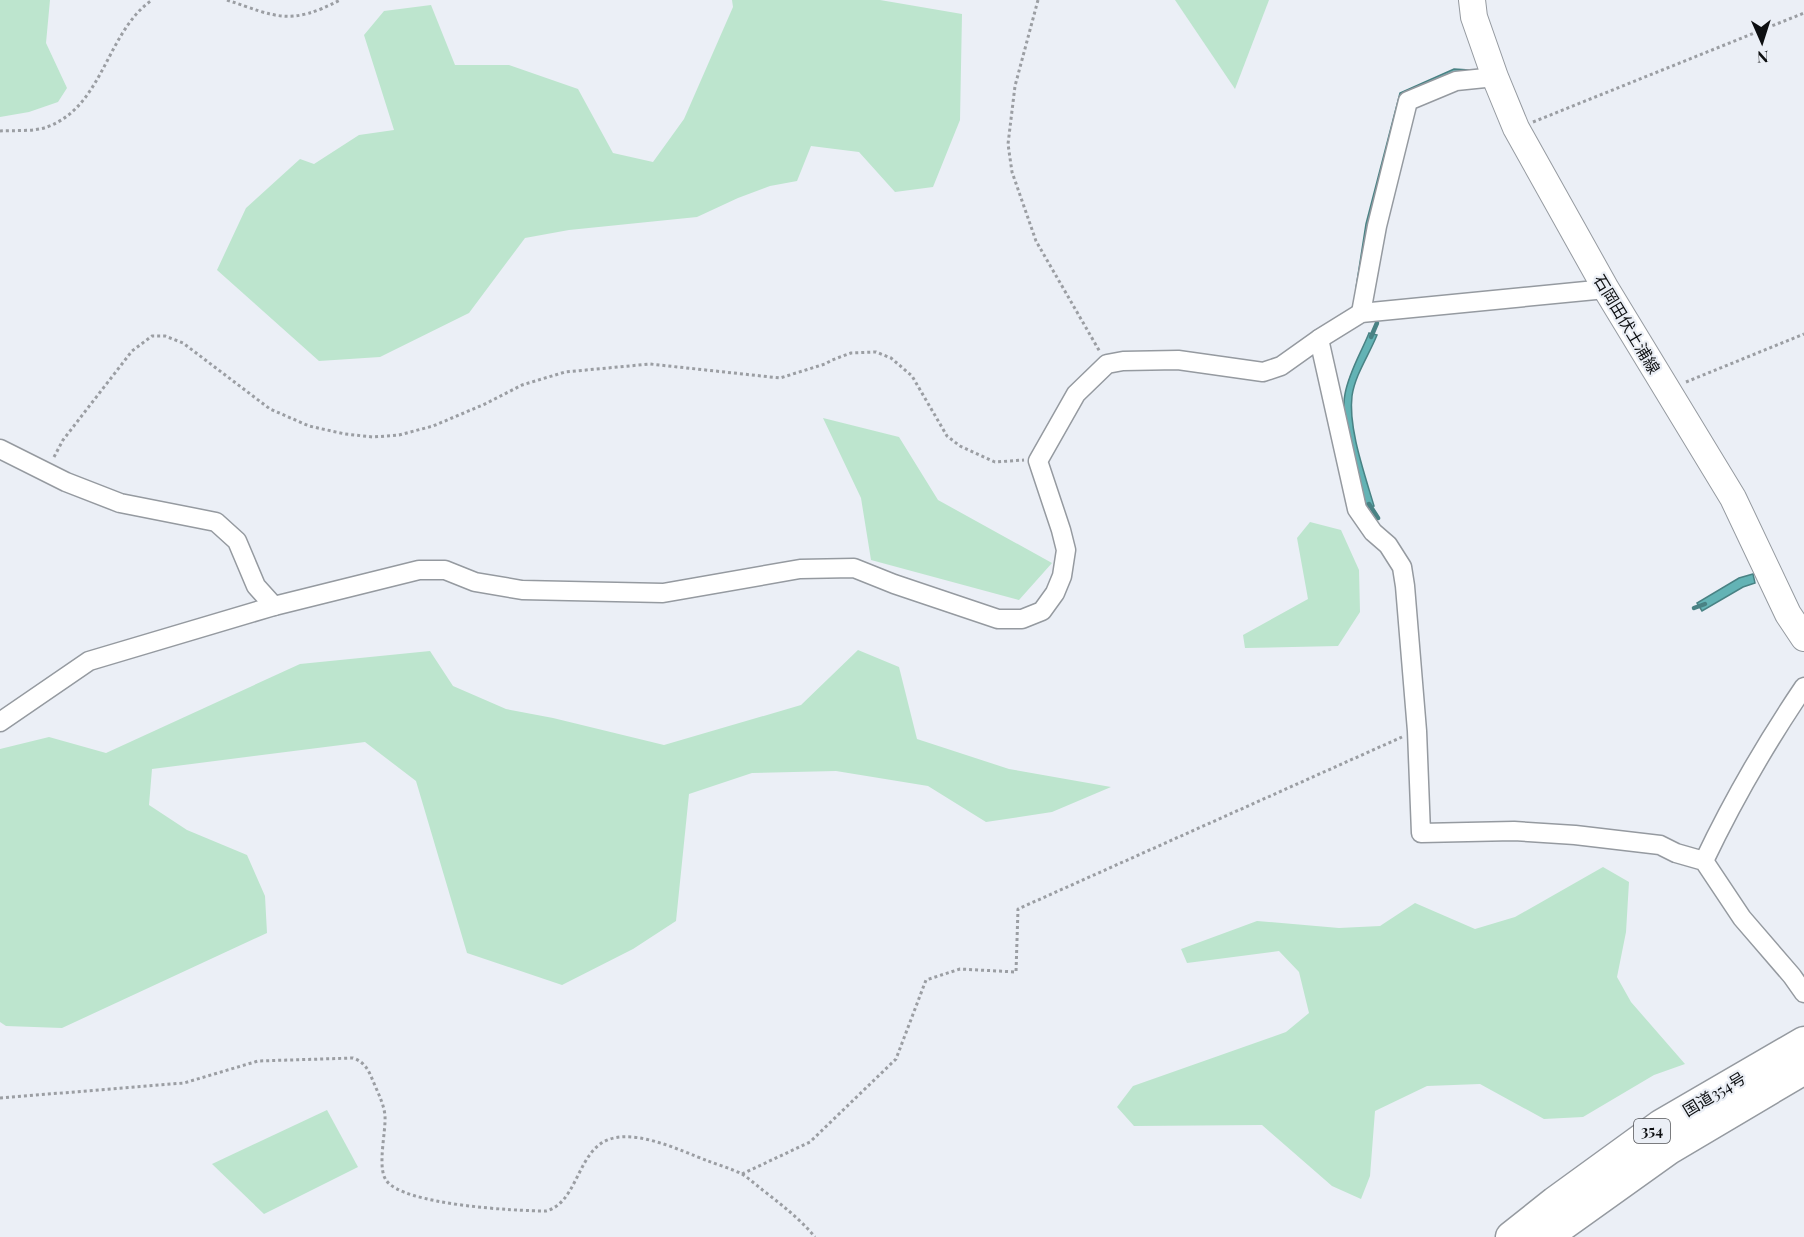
<svg xmlns="http://www.w3.org/2000/svg" width="1804" height="1237" font-family="'Playfair Display','Noto Sans JP',serif">
	<style>
		.green { fill: #bde5ce }
		.water { fill: #63b3b5; stroke: #498284; stroke-width: 1.5 }
		.lines { fill: none; stroke-linecap: round; stroke-linejoin: round }
		.stream { stroke: #498284; stroke-width: 4.5 }
		.minor-casing { stroke: #959aa0; stroke-width: 21 }
		.secondary-casing { stroke: #959aa0; stroke-width: 28 }
		.trunk-casing { stroke: #959aa0; stroke-width: 33 }
		.path { stroke: #9b9ea3; stroke-width: 3; stroke-dasharray: 3 3; stroke-linecap: butt }
		.minor { stroke: #fff; stroke-width: 18 }
		.secondary { stroke: #fff; stroke-width: 26 }
		.trunk { stroke: #fff; stroke-width: 30 }
		.labels { text-anchor: middle; stroke-width: 4.5; stroke-linejoin: round; paint-order: stroke }
		.shield { fill: #ebeff6; stroke: #505256; stroke-width: 1.5 }
		.shield-label { font-size: 15px; font-weight: bold; fill: #0d0f11 }
		.street-label { font-size: 16px; fill: #0d0f11; stroke: #ebeff6 }
	</style>
	<rect width="100%" height="100%" fill="#ebeff6"/>
	<g class="green">
		<path d="M0 0H50L46 43 67 88 58 102 29 112 0 117Z"/>
		<path d="M732 0H880L962 14 960 120 933 187 895 192 859 152 811 146 797 181 770 186 738 198 697 217 569 230 525 238 469 313 380 357 319 361 217 270 246 208 300 159 314 164 359 135 394 130 364 35 384 11 431 5 455 65H509L578 89 613 153 653 162 684 119 733 7Z"/>
		<path d="M1175 0H1269L1235 89Z"/>
		<path d="M823 418 899 437 938 500 1052 563 1019 600 871 560 861 498Z"/>
		<path d="M1310 522 1341 530 1359 570 1360 612 1338 646 1245 648 1243 635 1308 599 1297 538Z"/>
		<path d="M858 650 899 667 917 739 1009 769 1111 787 1052 812 986 822 928 786 836 771 752 773 689 794 676 921 633 949 562 985 467 953 416 781 365 742 152 769 149 805 187 830 247 855 265 896 267 933 62 1028 6 1026 0 1022V749L49 737 106 753 300 664 430 651 453 686 506 709 553 718 664 745 801 705Z"/>
		<path d="M1603 867 1629 882 1626 932 1617 977 1631 1002 1685 1064 1654 1075 1583 1117 1544 1119 1480 1084 1427 1086 1375 1111 1370 1176 1361 1199 1332 1186 1262 1125 1134 1126 1117 1107 1133 1086 1286 1032 1309 1013 1299 972 1279 951 1187 963 1181 949 1257 921 1339 928 1380 926 1415 903 1475 929 1515 917Z"/>
		<path d="M327 1110 358 1167 264 1214 212 1164Z"/>
	</g>
	<g class="water">
		<path d="M1454 69 1469 70V78L1405 99 1363 289 1356 288 1366 224 1400 93Z"/>
		<path d="M1369 333 1377 335C1369 355 1355 375 1352 396 1348 428 1365 475 1374 506L1367 508C1358 477 1339 426 1345 394 1349 372 1361 353 1369 333Z"/>
		<path d="M1753 574 1755 583 1743 587 1702 611 1697 603 1739 578Z"/>
	</g>
	<g class="lines">
		<g class="stream">
			<path d="M1371 337 1377 323"/>
			<path d="M1369 504 1378 518"/>
			<path d="M1694 608 1705 604"/>
		</g>
		<g class="minor-casing">
			<g id="minor">
				<path d="M1361 313 1377 226 1408 101 1456 81 1495 77"/>
				<path d="M1319 339 1357 509 1373 532 1388 545 1402 567 1405 586 1417 731 1421 833 1514 831 1575 835 1660 845 1676 853 1704 861 1742 918 1792 976 1804 993"/>
				<path d="M0 449 66 482 120 503 216 522 237 541 256 586 274 606"/>
				<path d="M0 722 89 661 274 606 419 570H445L475 582 522 590 663 593 800 569 854 568 894 584 998 619H1022L1042 611 1055 593 1062 576 1066 550 1061 530 1038 461 1076 394 1107 364 1123 361 1178 360 1263 372 1281 366 1319 339 1361 313 1606 289"/>
				<path d="M1704 861C1733 800 1766 743 1804 687"/>
			</g>
		</g>
		<g class="secondary-casing">
			<path id="secondary" d="M1472 0 1474 17 1495 77 1516 128 1606 289 1733 498 1788 614 1804 638"/>
		</g>
		<g class="trunk-casing">
			<g id="trunk">
				<path d="M1511 1237 1555 1202 1661 1125 1804 1042"/>
				<path d="M1546 1237 1669 1149 1804 1069"/>
			</g>
		</g>
		<g class="path">
			<path d="M227 0C277 17 290 26 340 0"/>
			<path d="M1038 0 1015 86 1008 144 1012 172 1036 241 1100 352"/>
			<path d="M1533 122 1804 13"/>
			<path d="M0 131C14 130 33 132 47 127 104 106 106 32 152 0"/>
			<path d="M1686 382 1804 334"/>
			<path d="M54 457 63 440 132 351 152 336H165L183 343 270 409 309 426 345 434 373 437 399 435 433 426 485 404 522 385 565 372 650 364 780 378 825 364 832 360 851 353 876 352 891 358 912 376 947 436 960 446 995 462 1024 460"/>
			<path d="M0 1098 184 1083 258 1061 353 1058C365 1062 369 1071 373 1081 378 1093 384 1104 385 1116 386 1132 377 1167 386 1180 402 1205 516 1211 546 1211 574 1204 577 1162 599 1145 626 1123 681 1151 708 1161 719 1165 732 1169 742 1174 750 1179 757 1186 764 1191 783 1206 800 1219 815 1237"/>
			<path d="M742 1174 810 1142 896 1059 926 980 960 969 1016 972 1018 909 1402 737"/>
		</g>
		<use href="#minor" class="minor"/>
		<use href="#secondary" class="secondary"/>
		<use href="#trunk" class="trunk"/>
	</g>
	<g class="labels">
		<rect class="shield" x="1634" y="1119" width="36" height="24" rx="4.5"/>
		<g class="shield-label">
			<text x="1652" y="1136">354</text>
		</g>
		<g class="street-label">
			<text transform="translate(1627 324) rotate(59)" y="6">石岡田伏土浦線</text>
			<text transform="translate(1714 1094) rotate(-31)" y="6">国道354号</text>
		</g>
	</g>
	<g transform="translate(1762 42) rotate(177)" stroke="#ebeff6" stroke-width="4.5" paint-order="stroke">
	<path d="M0-4.5L10 22L0 15L-10 22Z" fill="#0d0f11"/>
	<text y="-9" font-size="16" font-weight="bold" text-anchor="middle" fill="#0d0f11">N</text>
	</g>
</svg>
